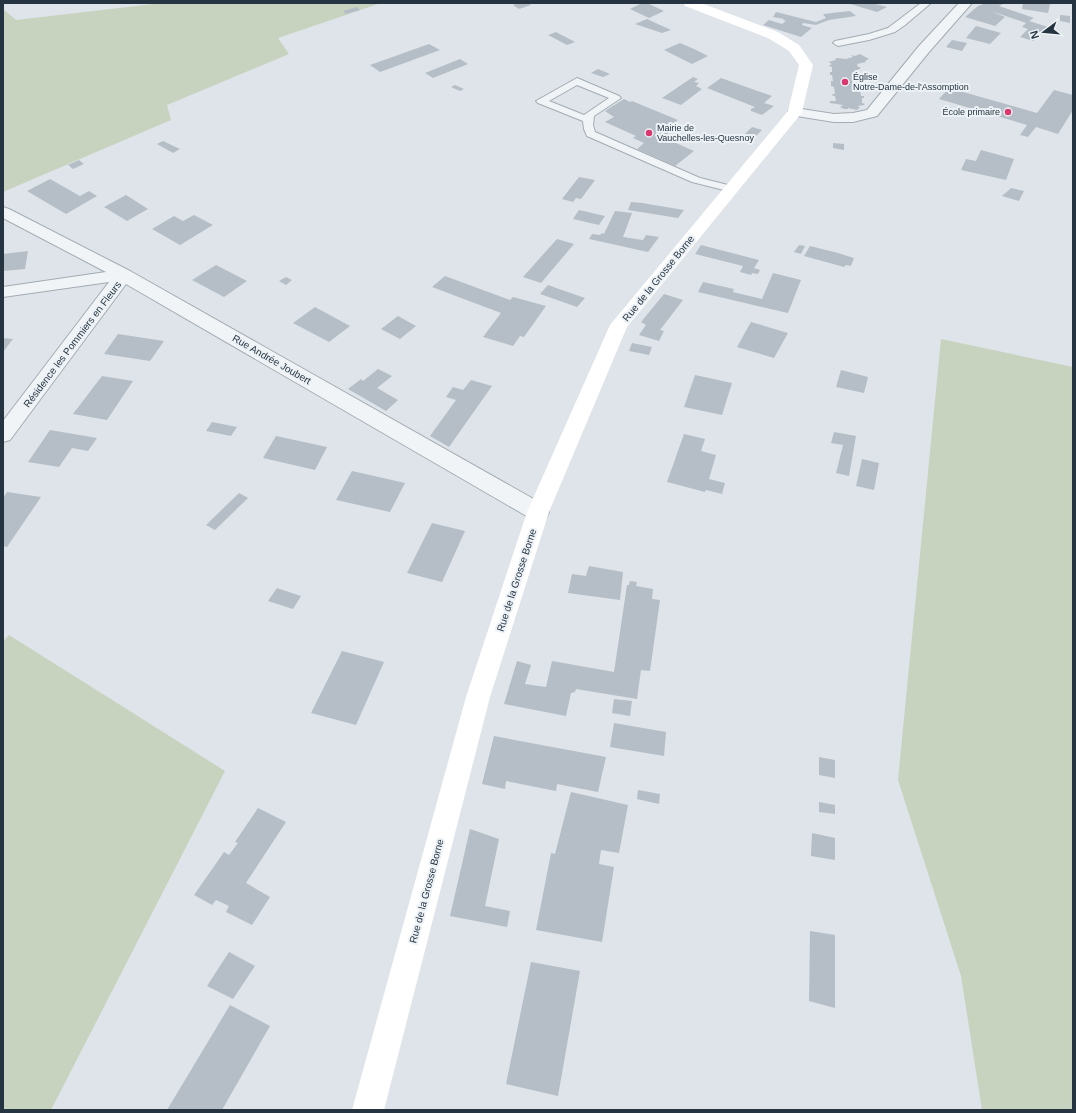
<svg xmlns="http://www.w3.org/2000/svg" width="1076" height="1113" font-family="Arial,sans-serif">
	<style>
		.green { fill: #c7d3be }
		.building { fill: #b5bec6 }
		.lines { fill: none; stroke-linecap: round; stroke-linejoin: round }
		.lane-casing { stroke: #a3acb3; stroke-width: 2 }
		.street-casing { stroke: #a3acb3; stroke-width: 2 }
		.lane { fill: #f1f4f7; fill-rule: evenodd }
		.street { fill: #f1f4f7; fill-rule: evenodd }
		.secondary { fill: #fff; fill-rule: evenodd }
		.poi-dot { fill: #d8386d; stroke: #edf2f6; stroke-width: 1.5 }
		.labels { text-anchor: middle; stroke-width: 4; stroke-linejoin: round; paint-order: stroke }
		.far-poi-label { font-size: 9px; fill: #263441; stroke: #edf2f6; text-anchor: start }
		.street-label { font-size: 10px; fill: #263441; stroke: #edf2f6 }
	</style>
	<rect width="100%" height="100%" fill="#dee4e9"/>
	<g class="green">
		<path d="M162 3H381L278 38 289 54 167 105 171 120 3 192V9L16 20Z"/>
		<path d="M941 339 1073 367V1110H982L961 976 898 780Z"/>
		<path d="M9 635 225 771 51 1110H3V642Z"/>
	</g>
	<g class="building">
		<path d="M519 3H528L531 5 519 9 513 5Z"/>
		<path d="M642 3H647L664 11 649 18 630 9Z"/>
		<path d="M847 3H872L887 7 877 12Z"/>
		<path d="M986 3H1001L1003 4 999 6 1034 18 1029 21 1058 30 1057 31 1047 29 1033 41 1020 37 1028 29 1022 27 1026 23 991 11 1005 17 995 26 965 17 978 6Z"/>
		<path d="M1023 3 1050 4 1048 13 1022 9Z"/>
		<path d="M357 7 360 10 346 14 343 11Z"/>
		<path d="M850 11 856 16 829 20 816 25 803 23 802 25 812 28 801 37 763 25 769 20 782 24 786 21 783 20 784 19 773 17 776 12 816 22 826 18 823 14Z"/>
		<path d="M1060 15 1070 16V23L1060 21Z"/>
		<path d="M647 19 671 30 662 33 635 24Z"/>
		<path d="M976 26 1001 33 990 44 966 38Z"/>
		<path d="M556 32 575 42 567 45 548 35Z"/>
		<path d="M952 40 967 43 962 51 946 47Z"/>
		<path d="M680 43 694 49 708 56 692 64 664 50Z"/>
		<path d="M429 44 440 50 380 72 370 65Z"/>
		<path d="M860 54 869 59 865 61 866 62 857 64 858 67H860V69H858L859 74H861V76H859L860 83 862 84 863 89H860L861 96H864V98H862V103L865 104 864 105 857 106 860 107 857 110 848 108V109H844L840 107 843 105 830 103V101H836L835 96H833L832 94H835L834 87 831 86V81H833L832 75H830V72H832V67L829 66V65H831V63L828 62 836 60 835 59 837 58 846 59 853 57 851 55 855 56Z"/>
		<path d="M460 59 468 64 433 78 425 73Z"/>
		<path d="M598 69 610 74 603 77 591 73Z"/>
		<path d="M693 77 698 79 694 82 699 83 696 86 702 89 681 105 662 98Z"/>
		<path d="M721 78 772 96 764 103 774 106 762 115 751 111V109L755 107 707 88Z"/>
		<path d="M455 85 464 89 460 91 451 87Z"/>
		<path d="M949 88 1037 113 1054 90 1073 95V110L1058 134 1036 127 1028 137 1020 135 1027 125 939 99Z"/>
		<path d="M624 99 630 102 632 101 678 120 665 129 669 135V140L694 151 675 166 637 149 644 143 633 138 636 136 605 122 614 117 605 111Z"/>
		<path d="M752 127 762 130 754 138 745 134Z"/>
		<path d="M163 141 180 149 173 153 157 144Z"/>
		<path d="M833 143 844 144V150L833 148Z"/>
		<path d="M981 150 1014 159 1006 180 961 170 966 159 976 161Z"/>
		<path d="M79 160 84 164 73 169 68 165Z"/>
		<path d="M579 177 595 180 581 199 576 198 573 202 562 199Z"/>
		<path d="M50 179 80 196 89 191 97 196 66 214 27 191Z"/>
		<path d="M1011 188 1024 191 1019 201 1002 196Z"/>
		<path d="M126 195 148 209 127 221 104 207Z"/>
		<path d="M631 202 642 203 684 210 678 218 628 210Z"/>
		<path d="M579 210 605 216 599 225 573 219Z"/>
		<path d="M615 211 632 213 623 237 643 240 646 235 659 237 648 252 589 239 592 234 600 235 602 233 604 234Z"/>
		<path d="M194 215 213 225 180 245 152 229 174 216 183 221Z"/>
		<path d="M557 239 574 244 541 283 523 277Z"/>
		<path d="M701 245 759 260 754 268 760 270 758 274 752 273 751 275 740 272 743 266 695 254Z"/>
		<path d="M799 245 805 246 801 254 794 252Z"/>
		<path d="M810 246 838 253 854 258 851 266 846 265 844 267 804 256Z"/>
		<path d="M28 251 25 269 3 271V254Z"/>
		<path d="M216 265 247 281 224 297 192 280Z"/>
		<path d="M773 273 801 280 788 313 698 292 703 282 734 289 733 292 762 299Z"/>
		<path d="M445 276 510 300 513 297 546 306 524 337 520 336 513 346 483 337 501 313 432 287Z"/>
		<path d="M286 277 292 280 286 285 279 281Z"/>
		<path d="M548 285 559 289 585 298 577 307 540 294Z"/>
		<path d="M664 294 683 300 660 330 664 331 659 341 639 335 646 325 641 322Z"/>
		<path d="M315 307 350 326 329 342 293 323Z"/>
		<path d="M398 316 416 326 400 339 381 329Z"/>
		<path d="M751 322 788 333 774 358 737 347Z"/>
		<path d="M118 334 164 341 150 361 104 354Z"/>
		<path d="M3 338 13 339 3 352Z"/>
		<path d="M632 343 652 347 649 355 629 351Z"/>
		<path d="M378 369 392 376 377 388 398 400 386 411 348 389 361 379 363 381Z"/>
		<path d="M841 370 868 377 864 393 836 387Z"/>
		<path d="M695 375 732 383 722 415 684 407Z"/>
		<path d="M102 376 133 381 107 420 73 414Z"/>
		<path d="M471 380 492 386 449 447 430 436 456 400 446 397 453 387 463 390Z"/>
		<path d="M212 422 237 427 231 436 206 431Z"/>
		<path d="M50 430 97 438 88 451 72 448 59 467 28 462Z"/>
		<path d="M834 432 856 436 849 476 836 473 843 445 831 443Z"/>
		<path d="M684 434 705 439 701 451 716 455 709 479 725 483 722 494 706 490 705 492 667 482Z"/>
		<path d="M276 436 327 447 315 470 263 458Z"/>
		<path d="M862 459 879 463 874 490 856 486Z"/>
		<path d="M352 471 405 483 390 512 336 500Z"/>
		<path d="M7 492 41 497 7 547 3 546V498Z"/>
		<path d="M239 493 248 498 215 530 206 525Z"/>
		<path d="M432 523 465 531 442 582 407 573Z"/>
		<path d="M589 566 623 572 620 600 568 593 572 574 586 576Z"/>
		<path d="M630 581 637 582 636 586 653 589 652 599 660 600 650 671 641 670 637 699 576 689 575 692 571 693 566 716 504 704 517 661 531 665 525 684 546 687 552 661 614 672 627 585H629Z"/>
		<path d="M277 588 301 596 293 609 268 601Z"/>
		<path d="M342 651 384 662 356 725 311 713Z"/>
		<path d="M614 699 632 701 630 716 612 713Z"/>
		<path d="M614 723 666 732 664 756 610 747Z"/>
		<path d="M494 736 606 757 598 792 557 784 556 791 506 781 505 789 482 784Z"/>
		<path d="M819 757 835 760V778L819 775Z"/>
		<path d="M638 790 660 794 659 804 637 799Z"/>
		<path d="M571 792 628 805 619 853 601 850 599 864 614 867 602 942 536 930 551 853 555 854Z"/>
		<path d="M819 802 835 805V814L819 812Z"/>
		<path d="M258 808 286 822 246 883 270 897 252 925 226 912 229 906 216 900 212 905 194 895 224 852 229 855 238 843 235 842Z"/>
		<path d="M470 829 499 839 485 906 510 911 507 927 450 916Z"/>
		<path d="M812 833 835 838V860L811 856Z"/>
		<path d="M810 931 835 935V1008L809 1001Z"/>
		<path d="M229 952 255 966 233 999 207 986Z"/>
		<path d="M531 962 580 971 558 1096 506 1084Z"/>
		<path d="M230 1005 270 1026 222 1110H167Z"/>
	</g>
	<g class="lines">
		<g class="lane-casing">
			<g id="lane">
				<path d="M921 3H931L905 25 895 32 869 40 838 46 833 43 835 41 869 34 888 28Z"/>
				<path d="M577 78 619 96 621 98 594 116 593 125 595 132 700 178 736 187 737 189 736 191 732 192 692 182 587 136 584 129 583 121 538 103 536 101ZM577 85 609 98 584 115 549 101Z"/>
			</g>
		</g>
		<g class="street-casing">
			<g id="street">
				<path d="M959 3H972L929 52 877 116 853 122H834L790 115 788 112 790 109 795 108 834 114 853 113 867 110 919 46Z"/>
				<path d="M3 207 9 209 130 271 546 506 549 512 546 518 538 520 530 518 126 284 10 440 3 442V421L109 282 3 297V287L106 272 3 218Z"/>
			</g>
		</g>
		<use href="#lane" class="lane"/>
		<use href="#street" class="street"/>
		<path class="secondary" d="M683 3H701L778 32 799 45 813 65 802 112 800 115 627 327 549 512 490 697 384 1110H352L466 697 527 512 610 325 788 111 799 65 789 51 768 38 685 6Z"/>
	</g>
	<g class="poi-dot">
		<circle cx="845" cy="82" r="4"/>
		<circle cx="1008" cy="112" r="4"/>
		<circle cx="649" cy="133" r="4"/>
	</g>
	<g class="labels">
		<g class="far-poi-label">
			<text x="853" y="80">Église<tspan x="853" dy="10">Notre-Dame-de-l'Assomption</tspan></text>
			<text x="1000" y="115" text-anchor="end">École primaire</text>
			<text x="657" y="131">Mairie de<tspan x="657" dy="10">Vauchelles-les-Quesnoy</tspan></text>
		</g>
		<g class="street-label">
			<text transform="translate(658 278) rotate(-51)" y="4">Rue de la Grosse Borne</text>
			<text transform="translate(72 344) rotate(-53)" y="4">Résidence les Pommiers en Fleurs</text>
			<text transform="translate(272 359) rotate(30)" y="4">Rue Andrée Joubert</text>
			<text transform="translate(516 580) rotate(-72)" y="4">Rue de la Grosse Borne</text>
			<text transform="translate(426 891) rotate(-75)" y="4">Rue de la Grosse Borne</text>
		</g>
	</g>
	<rect width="1076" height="1113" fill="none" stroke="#263441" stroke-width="8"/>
	<g transform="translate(1044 32) rotate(254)" stroke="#edf2f6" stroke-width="3" paint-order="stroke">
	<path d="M0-3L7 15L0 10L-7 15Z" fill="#263441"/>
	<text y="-6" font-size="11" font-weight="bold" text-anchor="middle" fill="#263441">N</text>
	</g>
</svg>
